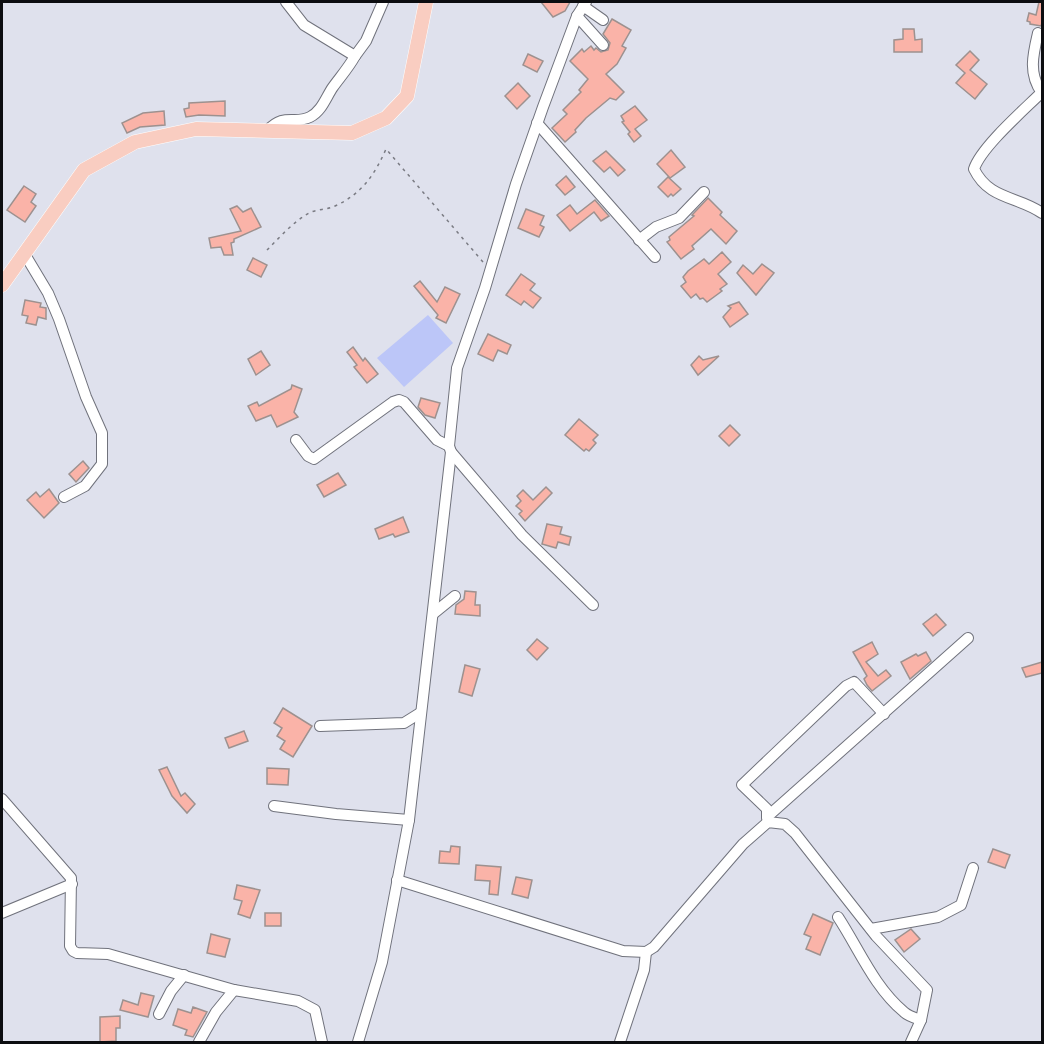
<svg xmlns="http://www.w3.org/2000/svg" width="1044" height="1044" font-family="'Fira Sans Condensed',sans-serif">
	<style>
		.green { fill: #bcc6f8 }
		.building { fill: #fab3a8; stroke: #9d918f; stroke-width: 1.5 }
		.lines { fill: none; stroke-linecap: round; stroke-linejoin: round }
		.minor-casing { stroke: #70727c; stroke-width: 12 }
		.major-casing { stroke: #fff; stroke-width: 15 }
		.path { stroke: #7a7b83; stroke-width: 1.5; stroke-dasharray: 3 4.5; stroke-linecap: butt }
		.minor { stroke: #fff; stroke-width: 10 }
		.major { stroke: #f9cdc1; stroke-width: 14 }
	</style>
	<rect width="100%" height="100%" fill="#dfe1ed"/>
	<path class="green" d="M428 315 453 343 404 387 377 358Z"/>
	<g class="building">
		<path d="M541 2H570L565 11 553 17Z"/>
		<path d="M1039 2H1042V23L1041 26 1030 24V22L1027 21 1029 13 1036 15Z"/>
		<path d="M612 19 631 30 622 46 626 48 617 64 606 74 624 92 616 100 610 98 586 118 575 130 576 132 565 142 552 128 567 114 563 110 581 92 579 90 588 79 570 61 582 49 584 52 591 46 594 50 596 48 601 52 608 50 610 43 603 34Z"/>
		<path d="M903 29H914L915 40 922 39V52H894V40L903 39Z"/>
		<path d="M970 51 979 60 970 70 987 84 975 99 956 83 965 73 956 65Z"/>
		<path d="M528 54 543 61 537 72 523 65Z"/>
		<path d="M518 83 530 96 517 109 505 96Z"/>
		<path d="M225 101V116L199 115 186 117 184 109 189 108V103Z"/>
		<path d="M635 106 647 120 635 129 641 136 634 142 628 134 630 132 622 122 624 121 621 116Z"/>
		<path d="M164 111 165 125 140 127 127 133 122 123 143 113Z"/>
		<path d="M671 150 685 167 670 178 657 164Z"/>
		<path d="M606 151 625 170 618 176 610 167 604 172 593 161Z"/>
		<path d="M566 176 575 187 565 195 556 185Z"/>
		<path d="M668 177 681 189 673 196 671 194 668 197 658 187Z"/>
		<path d="M24 186 36 194 31 202 36 206 25 222 7 210Z"/>
		<path d="M708 198 722 212 720 215 737 231 726 244 711 229 692 246 694 249 681 259 667 242 670 240 669 237 694 216 692 215Z"/>
		<path d="M595 200 609 216 601 221 594 212 570 231 557 215 570 205 577 214Z"/>
		<path d="M237 206 243 212 251 208 261 227 234 239V242L231 243 233 255H224L221 247 211 248 209 238 241 231 230 209Z"/>
		<path d="M526 209 544 216 540 225 544 227 539 237 518 228Z"/>
		<path d="M722 252 731 262 718 274 727 284 720 289 722 291 707 302 703 298 700 299 696 294 691 298 681 286 686 282 683 277 688 271 704 259 709 264Z"/>
		<path d="M253 258 267 265 261 277 247 270Z"/>
		<path d="M762 264 774 273 756 295 737 273 743 265 753 274Z"/>
		<path d="M521 274 535 284 530 290 541 298 533 308 524 301 521 305 506 295Z"/>
		<path d="M420 281 437 302 445 287 460 294 446 323 436 318 438 315 414 286Z"/>
		<path d="M25 300 41 303 40 307 46 308V319L38 317 36 325 26 323 28 316 22 315Z"/>
		<path d="M739 302 748 314 730 327 723 317 731 308 728 306Z"/>
		<path d="M488 334 511 345 507 354 498 350 493 361 478 354Z"/>
		<path d="M353 347 363 361 365 358 378 374 367 383 354 367 357 365 347 352Z"/>
		<path d="M261 351 270 365 256 375 248 359Z"/>
		<path d="M699 356 703 360 719 356 698 375 691 365Z"/>
		<path d="M292 385 302 389 294 412 298 417 277 427 271 415 256 421 248 406 257 402 259 406 291 389Z"/>
		<path d="M421 398 440 403 435 418 425 415 418 407Z"/>
		<path d="M579 419 598 435 593 440 596 443 589 451 586 449 584 451 565 435Z"/>
		<path d="M730 425 740 435 729 446 719 436Z"/>
		<path d="M83 461 89 468 76 482 69 474Z"/>
		<path d="M338 473 346 485 324 497 317 485Z"/>
		<path d="M546 487 552 493 525 521 519 514 522 511 516 506 521 501 517 496 523 490 533 500Z"/>
		<path d="M49 489 59 503 44 518 27 500 36 492 40 497Z"/>
		<path d="M403 517 409 532 395 537 393 534 379 539 375 529Z"/>
		<path d="M547 524 562 527 560 534 571 537 569 545 558 542 556 548 542 544Z"/>
		<path d="M465 591 476 592 475 605H480V616L455 614 456 605 464 599Z"/>
		<path d="M936 614 946 625 933 636 923 624Z"/>
		<path d="M537 639 548 648 537 660 527 650Z"/>
		<path d="M872 642 878 654 866 662 878 676 886 670 891 676 872 691 867 685 864 679 867 676 853 652Z"/>
		<path d="M926 652 931 661 910 679 901 662 916 654 918 656Z"/>
		<path d="M1042 662V673L1026 677 1022 668Z"/>
		<path d="M465 665 480 669 472 696 459 692Z"/>
		<path d="M283 708 312 726 293 757 280 749 285 741 277 736 282 728 274 723Z"/>
		<path d="M244 731 248 741 229 748 225 738Z"/>
		<path d="M167 767 181 796 185 793 195 804 187 813 172 796 159 770Z"/>
		<path d="M267 768 289 769 288 785 267 784Z"/>
		<path d="M451 846 460 847 459 864 439 863 440 851 450 852Z"/>
		<path d="M993 849 1010 855 1005 868 988 862Z"/>
		<path d="M476 865 501 867 498 895 489 894 490 881 475 880Z"/>
		<path d="M516 877 532 880 528 898 512 894Z"/>
		<path d="M237 885 260 890 250 918 238 914 242 901 234 899Z"/>
		<rect x="265" y="913" width="16" height="13"/>
		<path d="M813 914 833 923 820 955 806 949 811 937 804 934Z"/>
		<path d="M911 929 920 939 904 952 895 940Z"/>
		<path d="M211 934 230 939 225 957 207 953Z"/>
		<path d="M141 993 154 996 148 1017 120 1010 123 1000 138 1005Z"/>
		<path d="M193 1007 207 1012 193 1037 185 1035 187 1030 173 1025 178 1009 191 1013Z"/>
		<path d="M120 1016V1028H116V1041L100 1042V1017Z"/>
	</g>
	<g class="lines">
		<g class="minor-casing">
			<g id="minor">
				<path d="M583 6 603 20"/>
				<path d="M577 16 603 45"/>
				<path d="M1038 33C1033 54 1028 74 1042 93"/>
				<path d="M355 56 366 41 383 2"/>
				<path d="M1042 92C1025 109 981 147 974 169 989 200 1018 196 1042 213"/>
				<path d="M537 123 655 257"/>
				<path d="M267 131C285 112 294 125 310 117 322 111 326 97 333 87 341 76 349 67 355 56L304 25 286 2"/>
				<path d="M639 240 656 227 679 218 704 192"/>
				<path d="M24 253 48 293 59 319 86 397 102 433V464L85 486 64 497"/>
				<path d="M296 440 308 456 314 459 393 402 399 400 404 402 437 440 449 446"/>
				<path d="M451 452 522 535 593 605"/>
				<path d="M434 613 455 596"/>
				<path d="M320 726 404 723 420 713"/>
				<path d="M2 799 71 878 70 946 73 951 77 953 108 954 234 990 298 1001 315 1010 322 1042"/>
				<path d="M274 806 336 814 409 820"/>
				<path d="M767 817V809L742 785 846 686 854 682 884 714"/>
				<path d="M768 822 767 817 968 638"/>
				<path d="M397 880 623 951 646 952 654 947 743 844 768 822 785 824 795 833 876 936 927 990 921 1020 911 1042"/>
				<path d="M2 913 72 884"/>
				<path d="M838 917C859 949 874 987 904 1012 908 1016 915 1018 921 1020"/>
				<path d="M871 929 938 917 961 905 973 868"/>
				<path d="M159 1014 171 991 184 975"/>
				<path d="M199 1042 216 1012 234 990"/>
				<path d="M358 1042 382 962 409 820 451 452 449 446 457 368 485 288 516 184 543 107 577 16 586 2"/>
				<path d="M620 1042 644 970 646 952"/>
			</g>
		</g>
		<g class="major-casing">
			<path id="major" d="M2 285 84 170 135 142 196 129 352 133 386 118 407 96 426 2"/>
		</g>
		<path class="path" d="M267 250C280 237 293 222 309 213 317 209 327 210 335 206 362 194 375 174 386 149L483 262"/>
		<use href="#minor" class="minor"/>
		<use href="#major" class="major"/>
	</g>
	<rect width="1044" height="1044" fill="none" stroke="#0c0d10" stroke-width="6"/>
</svg>
